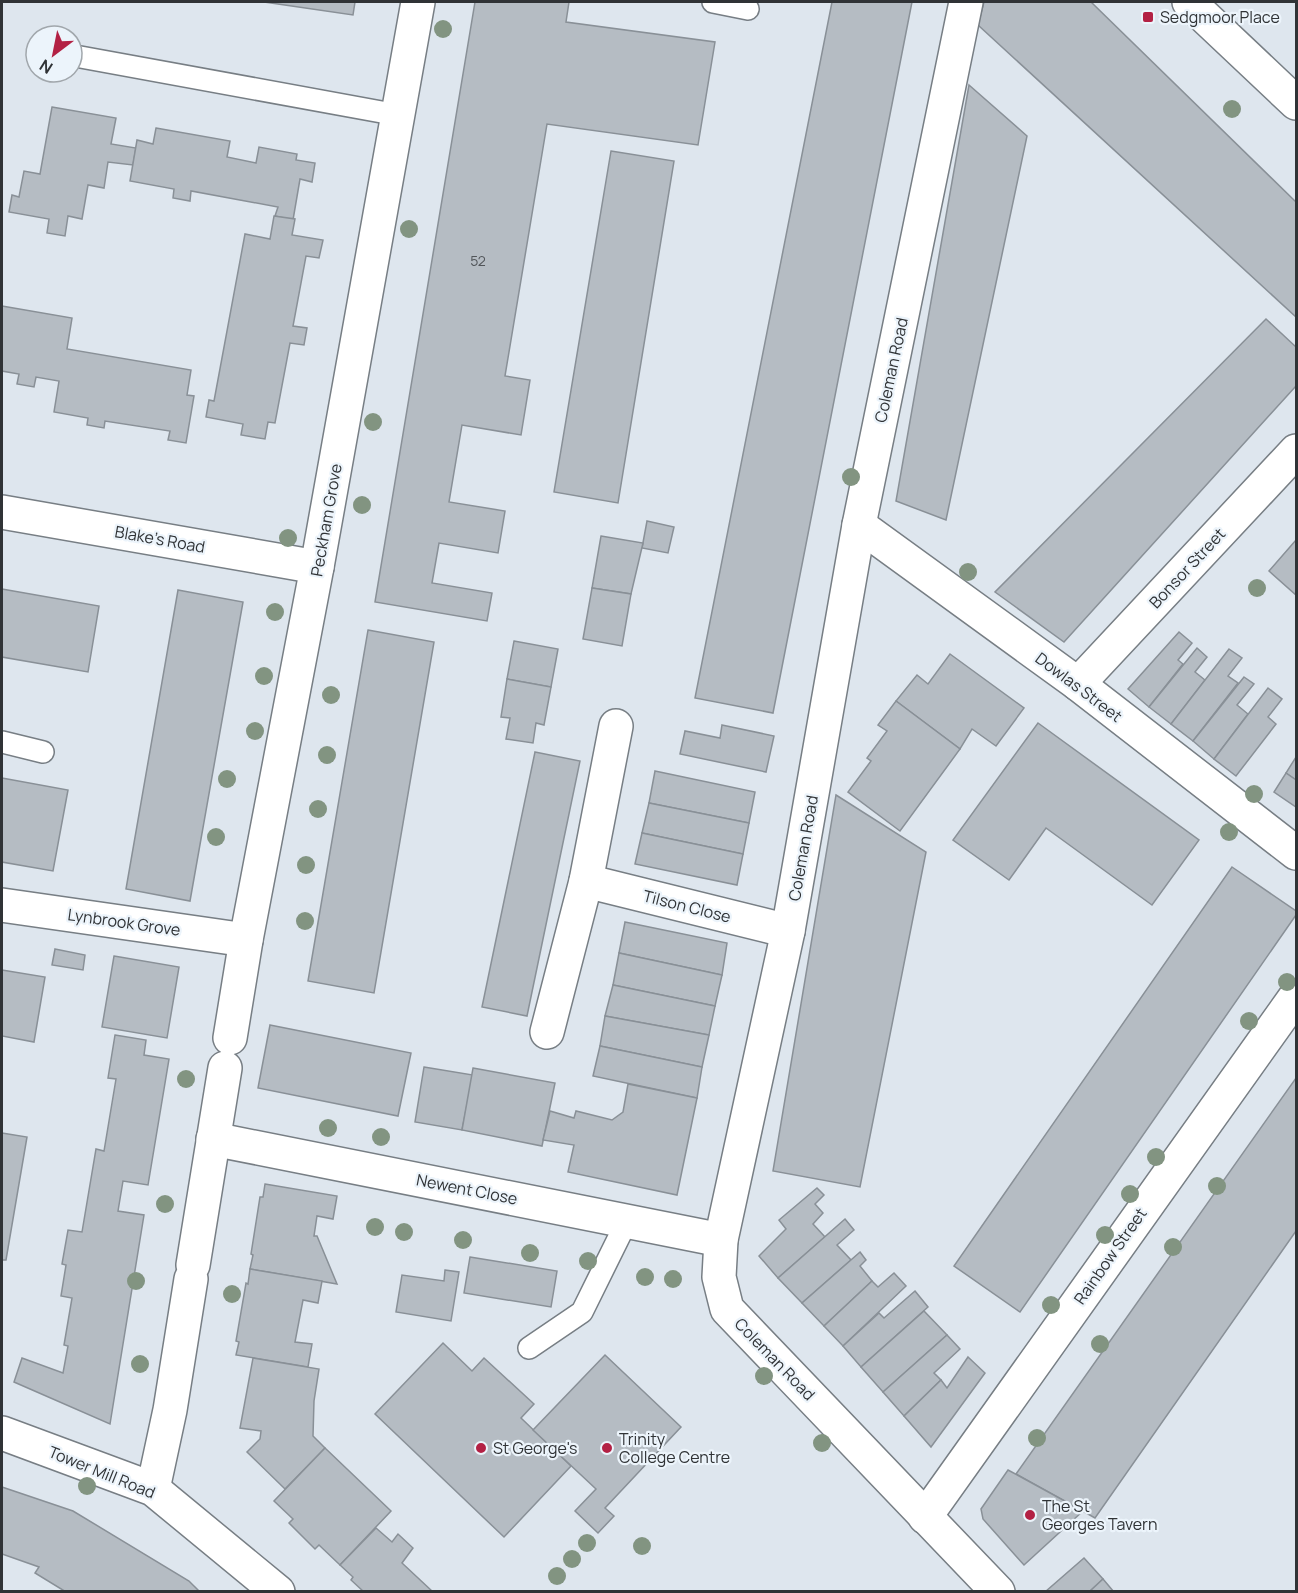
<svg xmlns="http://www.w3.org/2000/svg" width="1298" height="1593" font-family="Manrope,sans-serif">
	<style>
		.building { fill: #b5bcc3; stroke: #899097; stroke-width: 1.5 }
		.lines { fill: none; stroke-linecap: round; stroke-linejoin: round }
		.lane-casing { stroke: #777e84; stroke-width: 24 }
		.street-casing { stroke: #777e84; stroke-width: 36 }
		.secondary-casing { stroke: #777e84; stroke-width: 36 }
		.lane { stroke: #fff; stroke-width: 21 }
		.street { stroke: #fff; stroke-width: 33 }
		.secondary { stroke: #fff; stroke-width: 33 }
		.tree { fill: #829481 }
		.poi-dot { fill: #b32144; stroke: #ecf4fb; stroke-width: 2 }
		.labels { text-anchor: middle; stroke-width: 4.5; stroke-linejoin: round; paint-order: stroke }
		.number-label { font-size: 14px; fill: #515559 }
		.poi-label { font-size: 16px; fill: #303336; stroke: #ecf4fb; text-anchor: start }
		.street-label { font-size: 16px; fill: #303336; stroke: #ecf4fb }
	</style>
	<rect width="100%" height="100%" fill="#dee6ee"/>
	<g class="building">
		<path d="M264 2H355L353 15Z"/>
		<path d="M475 2H569L566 22 715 42 698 145 547 124 505 376 530 380 521 435 462 425 449 502 505 511 498 553 439 543 432 583 492 593 487 621 375 602Z"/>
		<path d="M832 2H912L773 713 695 698Z"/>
		<path d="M984 2H1091L1296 202V317L978 25Z"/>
		<path d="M969 85 1027 136 946 520 896 501Z"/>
		<path d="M52 107 116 118 111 144 136 148 133 165 108 162 104 188 88 185 82 219 68 216 65 236 47 233 49 219 9 212 12 195 19 197 24 171 40 174Z"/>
		<path d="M156 128 230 141 227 157 256 163 259 147 297 154 296 160 315 163 312 182 300 179 293 220 275 216 278 207 191 191 190 201 173 198 174 189 130 181 137 140 153 144Z"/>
		<path d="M611 151 674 161 618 503 554 492Z"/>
		<path d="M274 216 295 219 292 235 323 240 319 258 306 256 293 326 307 328 304 345 290 343 275 423 268 422 265 439 241 435 243 424 206 417 209 400 214 401 245 234 270 239Z"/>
		<path d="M2 306 72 318 67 349 191 370 187 395 194 396 186 443 168 440 170 431 105 421 104 428 87 425 88 418 54 412 59 381 36 377 34 387 17 384 19 374 2 371Z"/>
		<path d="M1266 319 1296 347V386L1064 642 995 592Z"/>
		<path d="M647 521 674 527 668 553 642 548Z"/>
		<path d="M601 536 643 543 631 594 592 588Z"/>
		<path d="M1296 540V595L1269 571Z"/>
		<path d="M592 588 631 594 622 646 583 639Z"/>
		<path d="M2 589 99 606 88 672 2 657Z"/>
		<path d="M178 590 243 602 190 901 126 889Z"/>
		<path d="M368 630 434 642 374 993 308 981Z"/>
		<path d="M1179 632 1192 643 1178 660 1183 664 1149 707 1128 689Z"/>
		<path d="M514 641 558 649 551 687 507 679Z"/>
		<path d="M1197 648 1207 657 1195 672 1205 680 1171 724 1149 707Z"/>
		<path d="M1229 649 1242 658 1228 676 1238 683 1193 741 1171 724Z"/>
		<path d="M950 654 1024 708 996 746 972 729 960 749 896 701 917 675 928 684Z"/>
		<path d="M1244 677 1254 684 1237 705 1248 714 1214 759 1193 741Z"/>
		<path d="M507 679 551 687 544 725 536 723 533 743 506 739 510 718 501 717Z"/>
		<path d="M1268 688 1282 699 1268 717 1276 724 1236 776 1214 759Z"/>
		<path d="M896 701 960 749 900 831 848 792 871 761 867 758 887 731 878 725Z"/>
		<path d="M1038 723 1199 840 1152 905 1046 828 1009 880 953 840Z"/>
		<path d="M722 725 774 736 766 772 680 754 685 731 720 738Z"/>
		<path d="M535 752 580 761 527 1016 482 1007Z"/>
		<path d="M1296 757V780L1286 773Z"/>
		<path d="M655 771 755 792 749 823 649 803Z"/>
		<path d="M1286 773 1296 780V807L1274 792Z"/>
		<path d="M2 778 68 790 53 871 2 862Z"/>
		<path d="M836 795 926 852 860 1187 773 1171Z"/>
		<path d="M649 803 749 823 743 854 642 833Z"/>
		<path d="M642 833 743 854 737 885 635 864Z"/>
		<path d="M1232 867 1296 911V915L1020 1312 954 1266Z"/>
		<path d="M625 922 727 943 722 975 619 953Z"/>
		<path d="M55 949 85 955 83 970 52 965Z"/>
		<path d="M619 953 722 975 715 1006 613 985Z"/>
		<path d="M114 956 179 967 167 1038 102 1027Z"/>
		<path d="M2 970 45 977 34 1042 2 1036Z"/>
		<path d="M613 985 715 1006 709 1035 605 1016Z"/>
		<path d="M605 1016 709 1035 702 1067 600 1046Z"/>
		<path d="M270 1025 411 1053 398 1116 258 1088Z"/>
		<path d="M115 1035 146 1040 144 1055 169 1059 148 1185 123 1181 118 1211 144 1215 110 1424 14 1382 22 1358 63 1373 68 1346 64 1345 72 1298 61 1296 66 1265 62 1264 68 1230 82 1232 96 1149 104 1151 116 1079 108 1078Z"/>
		<path d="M600 1046 702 1067 697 1098 593 1076Z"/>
		<path d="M424 1067 473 1075 462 1130 415 1122Z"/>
		<path d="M473 1068 555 1083 542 1146 462 1130Z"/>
		<path d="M1296 1078V1231L1095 1518 1016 1474Z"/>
		<path d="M628 1084 697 1098 677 1195 568 1172 574 1145 543 1140 550 1111 574 1118 576 1111 612 1120 623 1112Z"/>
		<path d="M2 1133 27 1137 6 1260H2Z"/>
		<path d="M265 1184 337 1196 333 1219 317 1216 314 1236H317L337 1284 250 1269 253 1255 251 1254 260 1197H263Z"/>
		<path d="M817 1188 824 1195 815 1204 823 1213 813 1224 825 1237 778 1278 759 1256 786 1229 779 1220Z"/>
		<path d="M845 1219 854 1230 837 1245 851 1260 802 1303 778 1278Z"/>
		<path d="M860 1252 866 1260 860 1266 872 1281 824 1326 802 1303Z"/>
		<path d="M470 1257 557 1271 551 1307 464 1293Z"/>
		<path d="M250 1269 322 1281 318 1303 303 1300 295 1342 312 1344 308 1367 236 1355 239 1342 236 1341 246 1283 248 1284Z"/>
		<path d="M445 1270 459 1272 451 1321 396 1312 402 1275 444 1281Z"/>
		<path d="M894 1273 906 1286 843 1346 824 1326 872 1281 878 1287Z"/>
		<path d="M915 1291 928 1307 861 1367 843 1346 879 1313 884 1318Z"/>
		<path d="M924 1311 947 1335 883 1392 861 1367Z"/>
		<path d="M947 1335 960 1349 934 1373 941 1380 904 1416 883 1392Z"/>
		<path d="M443 1343 472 1371 484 1358 534 1404 521 1418 571 1466 504 1537 375 1414Z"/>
		<path d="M605 1355 681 1427 605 1508 614 1516 598 1533 575 1511 596 1489 533 1430Z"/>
		<path d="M968 1357 985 1373 931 1447 904 1416 941 1380 947 1388Z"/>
		<path d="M253 1358 319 1369 314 1401 313 1436 325 1448 285 1489 247 1452 260 1439 261 1431 240 1428Z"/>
		<path d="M325 1448 391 1511 340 1565 319 1545 315 1549 289 1523 293 1519 274 1501Z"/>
		<path d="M1008 1470 1083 1511 1024 1565 983 1519 981 1509Z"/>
		<path d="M2 1487 73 1511 189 1581 200 1592H66L35 1573 39 1567 2 1554Z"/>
		<path d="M376 1528 392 1542 398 1534 413 1548 402 1563 433 1592H364L351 1580 353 1577 340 1565Z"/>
		<path d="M1084 1558 1103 1579 1089 1592H1045Z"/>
		<path d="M1103 1579 1114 1592H1089Z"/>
	</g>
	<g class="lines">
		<g class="lane-casing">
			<g id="lane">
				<path d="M713 2 748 9"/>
				<path d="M75 56 398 115"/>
				<path d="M2 742 43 752"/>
				<path d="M529 1348 582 1312 627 1221"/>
			</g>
		</g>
		<g class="street-casing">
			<g id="street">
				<path d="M966 2 859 525 788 931 721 1240 719 1277 727 1309 998 1592"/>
				<path d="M2 512 317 567"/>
				<path d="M859 525 1078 684 1296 853"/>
				<path d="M1078 684 1296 451"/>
				<path d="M586 881 788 931"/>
				<path d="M2 905 246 940"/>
				<path d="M547 1032 586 881 616 726"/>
				<path d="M230 1038 246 940 317 567 418 2"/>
				<path d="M213 1139 721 1240"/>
				<path d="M193 1265 225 1068"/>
				<path d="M2 1433 153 1489 278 1592"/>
				<path d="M153 1489 170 1410 191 1279"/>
				<path d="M925 1517 1296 996"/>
			</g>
		</g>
		<g class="secondary-casing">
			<path id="secondary" d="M1189 2 1296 103"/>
		</g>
		<use href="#lane" class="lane"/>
		<use href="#street" class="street"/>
		<use href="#secondary" class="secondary"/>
	</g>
	<g class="tree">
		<circle cx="443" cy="29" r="9"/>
		<circle cx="1232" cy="109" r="9"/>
		<circle cx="409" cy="229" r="9"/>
		<circle cx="373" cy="422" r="9"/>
		<circle cx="851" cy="477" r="9"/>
		<circle cx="362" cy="505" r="9"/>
		<circle cx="288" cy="538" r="9"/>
		<circle cx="968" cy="572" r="9"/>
		<circle cx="1257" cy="588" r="9"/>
		<circle cx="275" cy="612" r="9"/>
		<circle cx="264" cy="676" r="9"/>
		<circle cx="331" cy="695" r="9"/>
		<circle cx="255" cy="731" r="9"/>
		<circle cx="327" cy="755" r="9"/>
		<circle cx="227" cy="779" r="9"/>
		<circle cx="1254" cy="794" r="9"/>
		<circle cx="318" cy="809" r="9"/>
		<circle cx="1229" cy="832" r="9"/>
		<circle cx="216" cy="837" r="9"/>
		<circle cx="306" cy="865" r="9"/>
		<circle cx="305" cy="921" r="9"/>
		<circle cx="1287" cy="982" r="9"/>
		<circle cx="1249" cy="1021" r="9"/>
		<circle cx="186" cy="1079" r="9"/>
		<circle cx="328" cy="1128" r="9"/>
		<circle cx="381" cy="1137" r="9"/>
		<circle cx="1156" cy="1157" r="9"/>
		<circle cx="1217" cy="1186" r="9"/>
		<circle cx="1130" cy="1194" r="9"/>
		<circle cx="165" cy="1204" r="9"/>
		<circle cx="375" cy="1227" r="9"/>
		<circle cx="404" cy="1232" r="9"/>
		<circle cx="1105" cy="1235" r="9"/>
		<circle cx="463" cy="1240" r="9"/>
		<circle cx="1173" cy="1247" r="9"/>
		<circle cx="530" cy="1253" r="9"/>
		<circle cx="588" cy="1261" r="9"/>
		<circle cx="645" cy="1277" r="9"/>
		<circle cx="673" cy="1279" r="9"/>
		<circle cx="136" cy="1281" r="9"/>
		<circle cx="232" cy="1294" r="9"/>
		<circle cx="1051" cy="1305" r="9"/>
		<circle cx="1100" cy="1344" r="9"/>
		<circle cx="140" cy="1364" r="9"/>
		<circle cx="764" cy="1376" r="9"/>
		<circle cx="1037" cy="1438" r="9"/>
		<circle cx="822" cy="1443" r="9"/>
		<circle cx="87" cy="1486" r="9"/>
		<circle cx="587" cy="1543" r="9"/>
		<circle cx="642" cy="1546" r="9"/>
		<circle cx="572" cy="1559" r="9"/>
		<circle cx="557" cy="1576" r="9"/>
	</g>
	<g class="poi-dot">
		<rect x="1142" y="11" width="12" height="12" rx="3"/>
		<circle cx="481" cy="1448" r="6"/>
		<circle cx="607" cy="1448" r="6"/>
		<circle cx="1030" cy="1515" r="6"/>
	</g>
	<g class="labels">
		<g class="number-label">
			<text x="478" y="266">52</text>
		</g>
		<g class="poi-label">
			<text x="1160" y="23">Sedgmoor Place</text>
			<text x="619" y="1445">Trinity<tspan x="619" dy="18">College Centre</tspan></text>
			<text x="493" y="1454">St George's</text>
			<text x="1042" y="1512">The St<tspan x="1042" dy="18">Georges Tavern</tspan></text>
		</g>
		<g class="street-label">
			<text transform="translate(891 370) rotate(-78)" y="6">Coleman Road</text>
			<text transform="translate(326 520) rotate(-80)" y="6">Peckham Grove</text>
			<text transform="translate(160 539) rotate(10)" y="6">Blake's Road</text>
			<text transform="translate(1187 568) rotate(-47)" y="6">Bonsor Street</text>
			<text transform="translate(1079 687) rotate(37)" y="6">Dowlas Street</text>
			<text transform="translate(803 848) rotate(-80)" y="6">Coleman Road</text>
			<text transform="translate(687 906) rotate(14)" y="6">Tilson Close</text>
			<text transform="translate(124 922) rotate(8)" y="6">Lynbrook Grove</text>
			<text transform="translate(467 1189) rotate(11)" y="6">Newent Close</text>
			<text transform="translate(1110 1256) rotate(-55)" y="6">Rainbow Street</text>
			<text transform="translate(775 1359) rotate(46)" y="6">Coleman Road</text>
			<text transform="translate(102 1472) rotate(22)" y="6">Tower Mill Road</text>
		</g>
	</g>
	<rect width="1298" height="1593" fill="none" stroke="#303336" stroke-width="6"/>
	<g transform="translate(54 54) rotate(212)"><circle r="28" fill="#ecf4fb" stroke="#a1a7ac" stroke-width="1.5"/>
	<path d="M0-4.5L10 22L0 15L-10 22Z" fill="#b32144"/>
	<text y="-9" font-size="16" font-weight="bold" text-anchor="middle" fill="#303336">N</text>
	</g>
</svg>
